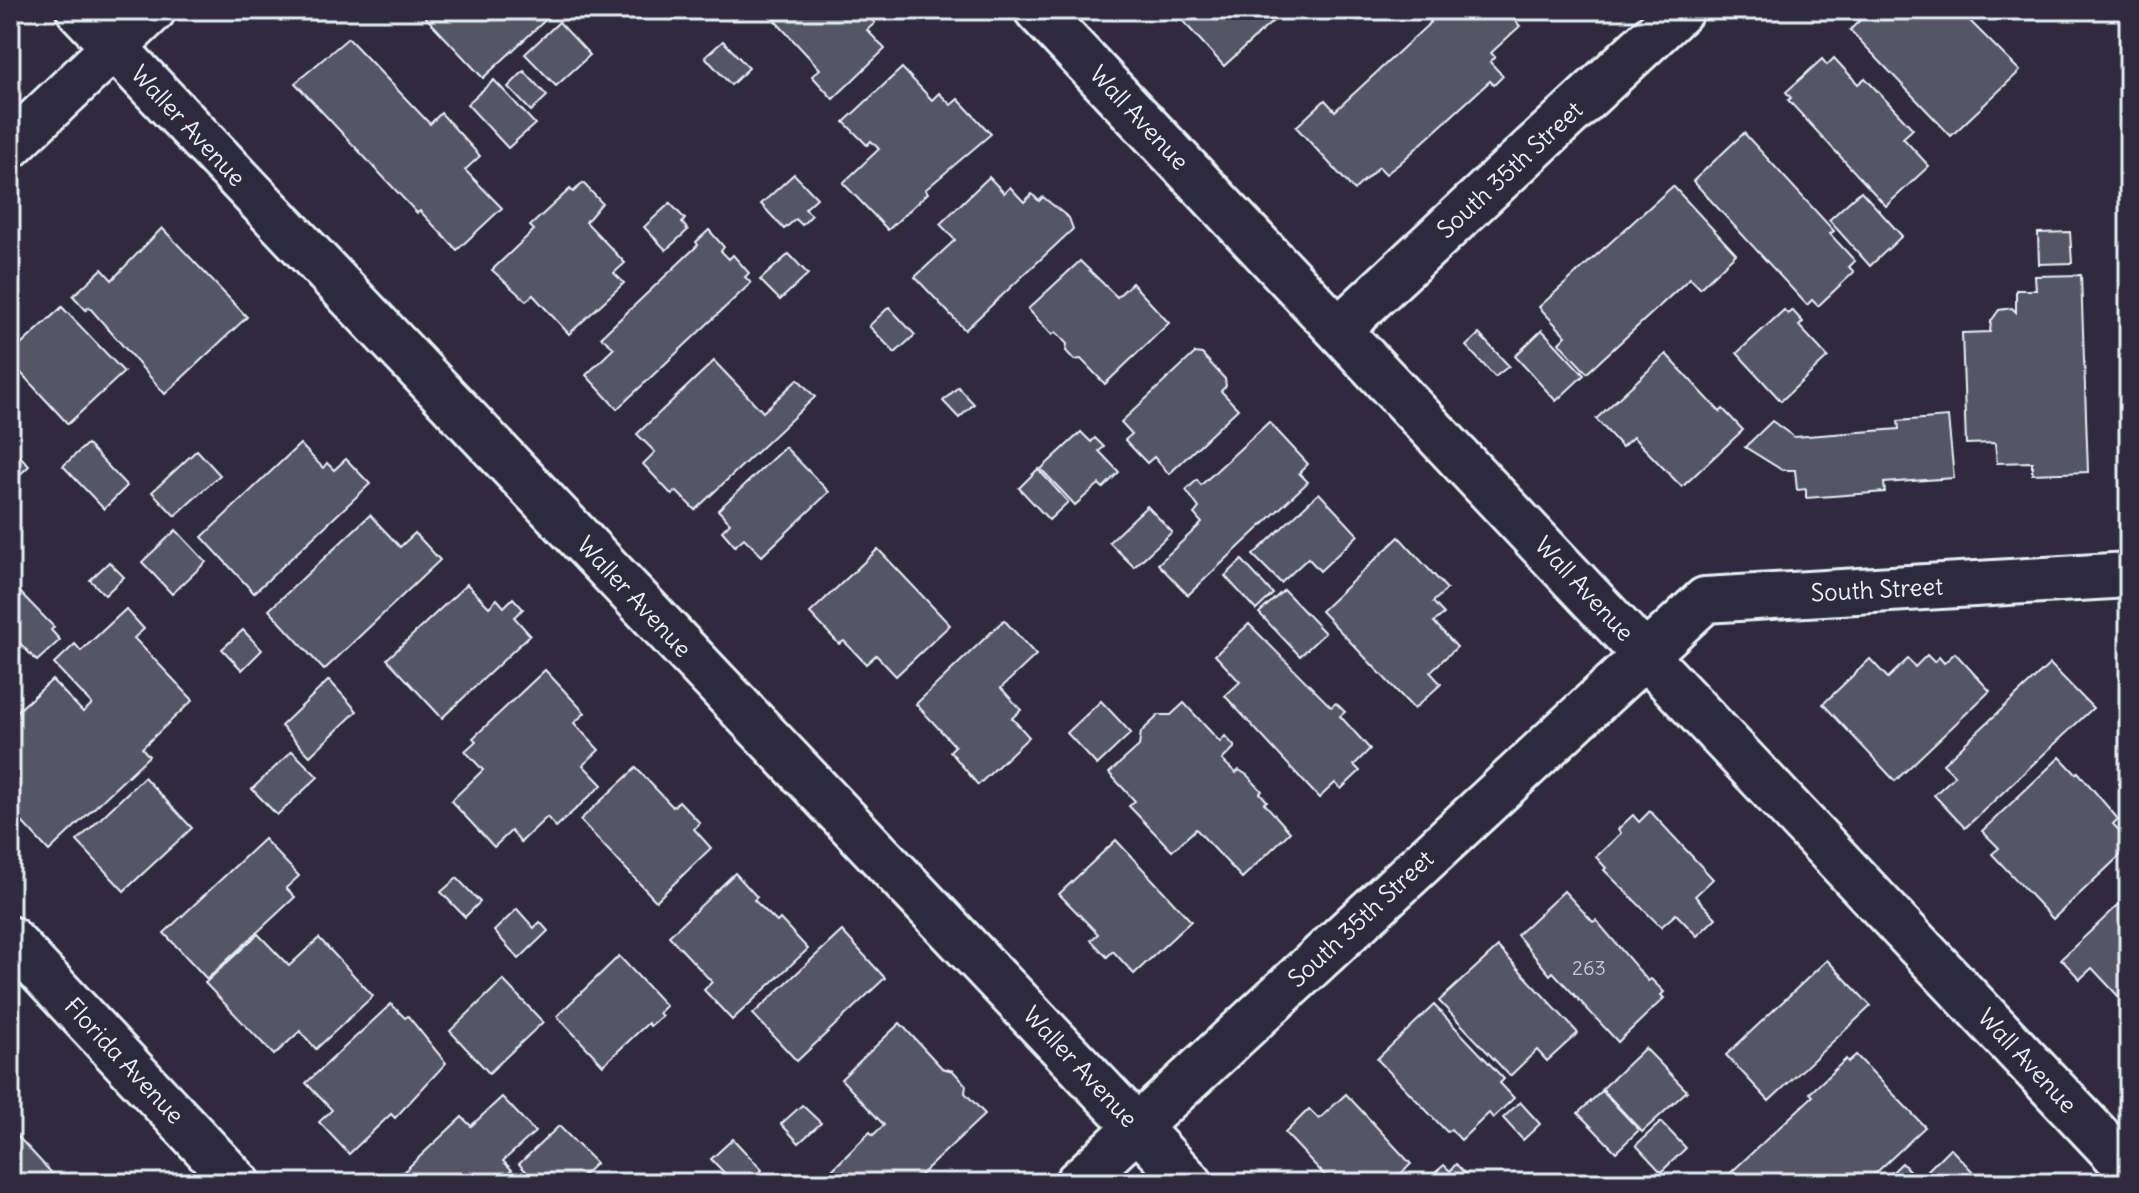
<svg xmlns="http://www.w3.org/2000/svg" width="2139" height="1193" font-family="Delius,sans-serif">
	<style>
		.building { fill: #575565; stroke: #e8f1f8; stroke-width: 2 }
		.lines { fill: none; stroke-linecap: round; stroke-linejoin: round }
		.street-casing { stroke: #e8f1f8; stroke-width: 50 }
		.secondary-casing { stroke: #e8f1f8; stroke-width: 50 }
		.street { stroke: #2f2a3d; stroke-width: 44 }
		.secondary { stroke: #2f2a3d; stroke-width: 44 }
		.labels { text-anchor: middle; stroke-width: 6; stroke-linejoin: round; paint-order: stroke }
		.number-label { font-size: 20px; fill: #c4cad3 }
		.street-label { font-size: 24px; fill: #e8f1f8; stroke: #2f2a3d }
	</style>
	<rect width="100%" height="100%" fill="#2f2a3d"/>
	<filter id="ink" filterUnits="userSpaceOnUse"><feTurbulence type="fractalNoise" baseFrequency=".0125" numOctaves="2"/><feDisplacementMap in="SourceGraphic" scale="16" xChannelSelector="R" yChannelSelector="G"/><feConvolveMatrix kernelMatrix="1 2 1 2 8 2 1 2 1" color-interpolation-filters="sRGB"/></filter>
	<g filter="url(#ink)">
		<g class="building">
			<path d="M419 10H552L554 12 483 78Z"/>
			<path d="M765 10H863L875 23 867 30 885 49 833 99 812 76 820 69Z"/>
			<path d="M1191 10H1285L1224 66 1181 19Z"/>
			<path d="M1431 10H1506L1520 26 1491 53 1495 57 1490 62 1503 76 1494 85 1490 81 1399 164 1386 174 1379 167 1354 190 1296 127 1325 100 1335 111 1431 22 1425 15Z"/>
			<path d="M1855 10H1959L2020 71 1951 136 1850 30 1860 20Z"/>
			<path d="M559 22 590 55 556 86 525 54Z"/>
			<path d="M348 38 430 124 441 113 480 156 465 170 502 208 457 250 420 211 417 213 295 83Z"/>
			<path d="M723 41 749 68 731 85 705 57Z"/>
			<path d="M1834 58 1858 84 1865 78 1913 129 1903 138 1929 166 1886 206 1788 100 1791 98 1786 92 1822 59 1827 65Z"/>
			<path d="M902 68 932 100 939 93 951 105 958 99 991 134 925 190 928 193 888 230 843 183 879 149 871 141 867 145 844 122Z"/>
			<path d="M524 71 547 96 531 111 508 87Z"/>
			<path d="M494 80 535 124 508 148 467 104Z"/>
			<path d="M1744 133 1834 231 1830 234 1855 261 1849 267 1854 272 1818 306 1812 300 1807 305 1693 181Z"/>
			<path d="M794 174 817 198 805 209 812 215 802 225 796 219 784 229 761 204Z"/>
			<path d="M989 177 1004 193 1010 187 1024 202 1032 194 1039 201 1043 197 1069 218 1073 229 965 330 915 277 955 240 940 224Z"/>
			<path d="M583 183 602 203 586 222 625 263 614 273 624 283 569 334 533 295 526 301 492 270 534 230 530 226 570 189 573 192Z"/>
			<path d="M1673 186 1736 254 1700 288 1690 278 1587 373 1559 343 1566 336 1539 307Z"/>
			<path d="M1861 191 1902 236 1870 266 1829 220Z"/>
			<path d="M670 203 685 219 682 223 688 230 666 250 644 227Z"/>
			<path d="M162 228 247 317 165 394 89 307 86 310 73 296 102 269 112 280Z"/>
			<path d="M709 230 724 247 721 251 729 259 733 255 749 273 745 277 751 283 617 409 586 375 614 348 601 337 698 245 696 242Z"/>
			<path d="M2070 232 2072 263 2039 264 2038 233Z"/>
			<path d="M789 254 808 274 780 300 760 280Z"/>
			<path d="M1080 261 1117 297 1132 283 1169 323 1105 384 1081 359 1074 360 1066 351 1067 344 1056 332 1052 335 1028 309Z"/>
			<path d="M2081 275 2088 472 2032 474V462L1997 463 1995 443 1966 444 1962 333 1990 332 1991 321 1999 310 2012 308 2016 312V290H2036L2035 276Z"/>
			<path d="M62 307 124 372 68 424 10 361V355Z"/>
			<path d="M889 307 915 335 895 353 869 326Z"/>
			<path d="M1784 310 1788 314 1792 310 1803 322 1799 326 1828 357 1781 401 1737 353Z"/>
			<path d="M1542 330 1584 375 1556 401 1515 356Z"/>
			<path d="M1479 334 1509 366 1495 377 1466 346Z"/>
			<path d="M1195 353 1202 354 1225 379 1226 386 1221 391 1238 409 1169 474 1154 457 1147 463 1125 440 1132 434 1121 422Z"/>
			<path d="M1666 354 1720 412 1723 409 1743 430 1682 487 1633 437 1622 447 1596 419Z"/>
			<path d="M714 361 763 412 798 379 815 397 695 510 676 491 672 495 643 464 655 452 637 434Z"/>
			<path d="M958 387 974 404 959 418 943 401Z"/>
			<path d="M1948 417 1954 478 1884 483 1885 492 1806 498V489L1797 490 1795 470H1782L1745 447 1772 421 1794 437 1899 429 1898 421Z"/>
			<path d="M1269 422 1308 464 1299 473 1308 482 1188 595 1158 564 1202 523 1194 514 1199 508 1186 490 1197 480 1201 485Z"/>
			<path d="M1081 432 1091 442 1095 438 1104 447 1099 451 1119 472 1103 488 1099 484 1075 505 1041 469Z"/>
			<path d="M87 444 127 486 104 509 63 466Z"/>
			<path d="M300 444 323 468 327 463 334 470 346 459 370 484 254 593 202 537Z"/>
			<path d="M10 445 29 466 10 484Z"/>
			<path d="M785 447 829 492 762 556 744 538 735 546 722 531 730 523 718 510Z"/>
			<path d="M197 450 220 475 175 516 152 492Z"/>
			<path d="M1038 469 1068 502 1049 520 1019 488Z"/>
			<path d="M1319 493 1358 535 1320 571 1308 558 1281 583 1253 555Z"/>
			<path d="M1147 506 1172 532 1134 567 1109 542Z"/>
			<path d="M370 515 400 547 415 533 440 560 324 670 269 610Z"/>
			<path d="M176 530 206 562 172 594 142 562Z"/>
			<path d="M1399 537 1447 589 1433 602 1444 614 1434 622 1457 647 1430 672 1441 684 1414 709 1321 611Z"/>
			<path d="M878 549 950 625 896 676 876 655 866 664 844 641 839 644 810 613Z"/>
			<path d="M1242 560 1273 594 1256 610 1225 576Z"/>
			<path d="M109 562 124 577 105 595 90 580Z"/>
			<path d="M10 582 54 627 51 630 60 640 37 661 10 633Z"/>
			<path d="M467 584 489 607 497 599 504 607 513 598 523 609 514 617 530 635 442 718 387 659Z"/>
			<path d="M1284 590 1325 633 1300 656 1259 613Z"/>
			<path d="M126 609 144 629 134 638 193 700 142 748 149 756 49 851 10 809 17 801 10 793V712L13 715 52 680 83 712 92 704 54 664 75 644 81 651Z"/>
			<path d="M1004 620 1036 655 1001 688 1021 710 1012 718 1029 737 978 785 950 751 955 746 916 704Z"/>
			<path d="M1249 624 1331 707 1336 703 1345 712 1340 716 1370 749 1354 765 1360 771 1341 789 1335 783 1319 798 1225 696 1240 682 1215 655Z"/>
			<path d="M243 630 262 650 242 670 222 649Z"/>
			<path d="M1955 653 1990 691 1895 781 1823 704 1870 659 1888 678 1908 659 1915 667 1927 655 1934 662 1939 657 1944 663Z"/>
			<path d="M2050 664 2093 708 1965 828 1934 795 1955 776 1943 764Z"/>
			<path d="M545 670 585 713 574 723 599 750 583 765 602 785 556 827 547 817 521 842 511 831 494 847 451 801 483 770 465 751 476 741 473 738Z"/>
			<path d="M329 680 357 711 310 756 281 726Z"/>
			<path d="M1101 701 1131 733 1097 765 1067 733Z"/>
			<path d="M1184 703 1220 742 1225 736 1235 747 1222 760 1236 773 1239 770 1247 775 1262 791 1260 793 1267 801 1264 803 1290 832 1242 878 1196 829 1172 851 1129 806 1135 801 1109 773 1139 746 1141 732 1159 715H1171Z"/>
			<path d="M292 751 318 777 277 815 252 789Z"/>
			<path d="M2060 757 2076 774 2078 772 2118 819 2113 824 2129 841V847L2053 919 1992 854 1999 848 1982 831Z"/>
			<path d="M636 768 673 807 679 801 700 823 694 829 711 848 656 901 580 820Z"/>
			<path d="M144 777 192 828 124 891 77 841Z"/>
			<path d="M1650 811 1713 879 1695 896 1716 918 1697 936 1676 914 1661 927 1604 870 1606 868 1596 857 1621 833 1618 829 1633 815 1639 822Z"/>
			<path d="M264 839 299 876 286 888 295 897 207 979 164 933Z"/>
			<path d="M1116 840 1191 921 1134 974 1113 951 1107 957 1091 940 1098 934 1059 894Z"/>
			<path d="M735 873 757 897 754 900 777 922 780 919 808 949 732 1020 704 990 712 982 669 936Z"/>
			<path d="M457 878 480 902 465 917 441 892Z"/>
			<path d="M1564 891 1593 922 1596 920 1648 981 1651 979 1664 992 1661 995 1664 998 1618 1042 1553 972 1550 975 1517 935Z"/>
			<path d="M2129 895V990L2120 998 2092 968 2080 979 2061 959Z"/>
			<path d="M517 909 534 928 540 922 548 931 519 959 494 931Z"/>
			<path d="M842 931 885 978 797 1061 753 1014Z"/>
			<path d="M258 934 289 966 319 938 373 996 316 1049 300 1031 274 1055 205 983Z"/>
			<path d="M1498 947 1578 1033 1547 1061 1537 1050 1510 1076 1439 1001Z"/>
			<path d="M619 956 666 1006 659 1013 662 1016 650 1026 648 1023 603 1065 557 1016Z"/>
			<path d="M1827 960 1871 1006 1769 1101 1726 1055Z"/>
			<path d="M503 980 543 1022 489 1073 450 1031Z"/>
			<path d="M391 1004 405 1018 408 1016 446 1063 395 1118 391 1114 349 1154 319 1122 332 1110 306 1083Z"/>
			<path d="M1434 1005 1504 1079 1500 1083 1514 1098 1493 1118 1489 1113 1461 1140 1451 1129 1447 1132 1377 1059Z"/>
			<path d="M900 1023 942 1068 953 1071 966 1085 965 1093 985 1114 915 1180 917 1183H819L870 1132 873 1135 884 1125 841 1079Z"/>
			<path d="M1645 1048 1687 1091 1642 1132 1602 1089Z"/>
			<path d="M1856 1055 1925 1127 1865 1183H1731L1726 1177 1813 1096 1810 1093 1846 1059 1848 1062Z"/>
			<path d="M1602 1091 1639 1130 1616 1152 1578 1113Z"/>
			<path d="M1346 1094 1411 1164 1391 1183H1332L1285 1133 1309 1109 1319 1119Z"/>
			<path d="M502 1097 535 1132 503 1161 512 1170 498 1183H400L396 1179 462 1117 471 1126Z"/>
			<path d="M1520 1102 1540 1124 1523 1140 1503 1118Z"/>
			<path d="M802 1105 821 1123 799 1143 781 1124Z"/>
			<path d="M1661 1122 1686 1148 1661 1172 1636 1145Z"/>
			<path d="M559 1126 596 1163 575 1183H537L519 1164Z"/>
			<path d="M10 1128 61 1183H10Z"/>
			<path d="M733 1139 762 1170 748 1183H734L711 1159Z"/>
			<path d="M1950 1148 1979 1178 1974 1183H1881L1902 1163 1918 1180Z"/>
			<path d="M1456 1164 1470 1179 1473 1177 1478 1183H1437L1442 1178 1436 1172 1444 1165 1450 1171Z"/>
		</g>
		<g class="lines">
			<g class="street-casing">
				<g id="street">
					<path d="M79 10 1190 1183"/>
					<path d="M1037 10 2129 1169"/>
					<path d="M1339 329 1681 10"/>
					<path d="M10 939 238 1183"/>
					<path d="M1077 1183 1705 600 2129 575"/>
				</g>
			</g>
			<g class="secondary-casing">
				<path id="secondary" d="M10 146 153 10"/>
			</g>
			<use href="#street" class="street"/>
			<use href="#secondary" class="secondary"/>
		</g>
	</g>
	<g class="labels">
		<g class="number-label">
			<text x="1589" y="975">263</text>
		</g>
		<g class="street-label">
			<text transform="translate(1139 118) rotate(47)" y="8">Wall Avenue</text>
			<text transform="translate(188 126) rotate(47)" y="8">Waller Avenue</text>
			<text transform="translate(1510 170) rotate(-43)" y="8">South 35th Street</text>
			<text transform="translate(1584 589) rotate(47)" y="8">Wall Avenue</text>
			<text transform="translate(1877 590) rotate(-3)" y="8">South Street</text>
			<text transform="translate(634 597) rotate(47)" y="8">Waller Avenue</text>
			<text transform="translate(1361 919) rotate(-43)" y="8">South 35th Street</text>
			<text transform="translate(124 1061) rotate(47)" y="8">Florida Avenue</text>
			<text transform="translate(2027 1061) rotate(47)" y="8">Wall Avenue</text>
			<text transform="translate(1080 1067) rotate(47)" y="8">Waller Avenue</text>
		</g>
	</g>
	<rect width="2139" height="1193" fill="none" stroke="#2f2a3d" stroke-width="40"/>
	<rect x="20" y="20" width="2099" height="1153" fill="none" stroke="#e8f1f8" stroke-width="3" filter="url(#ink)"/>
</svg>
